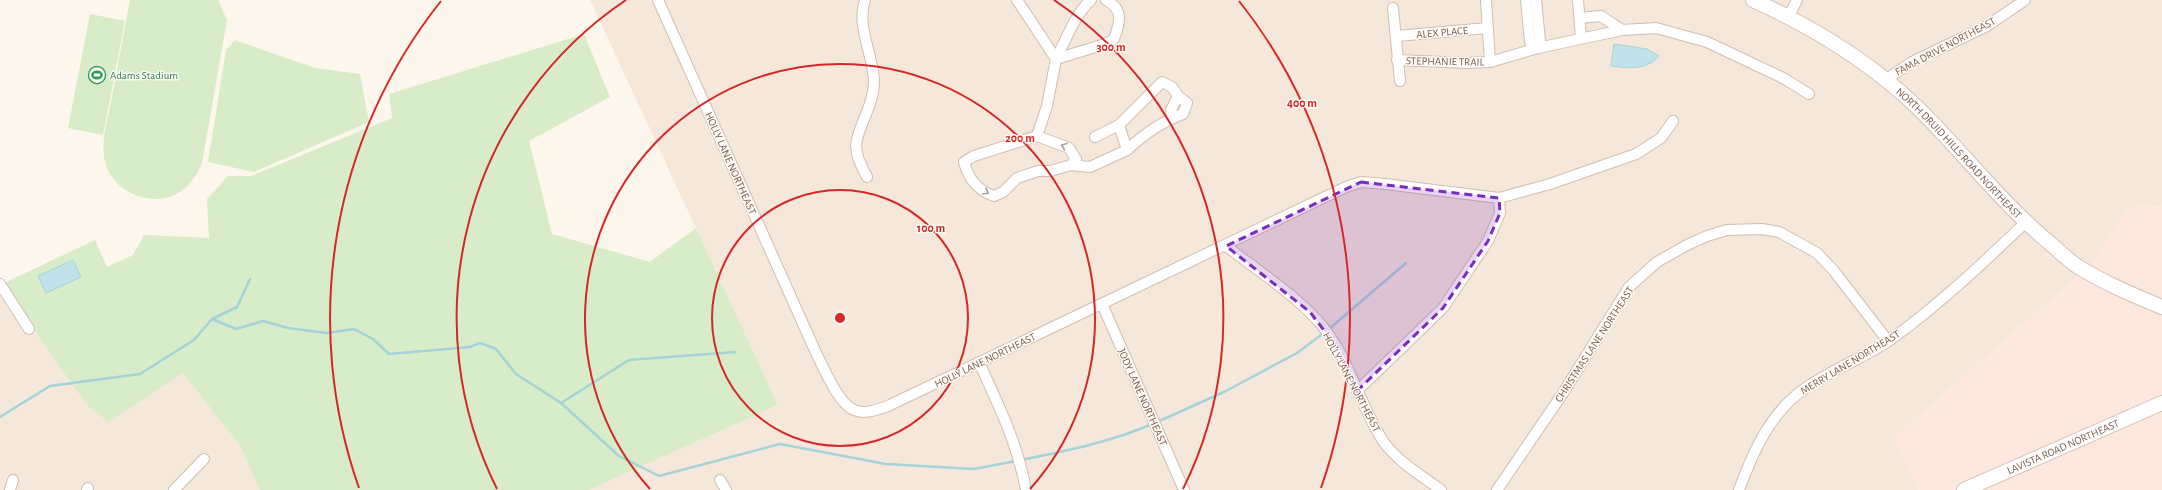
<svg xmlns="http://www.w3.org/2000/svg" width="2162" height="490" font-family="'Alegreya Sans',sans-serif">
	<style>
		.residential { fill: #f5e8da }
		.commercial { fill: #fde8e0 }
		.green { fill: #d8ecc9 }
		.water { fill: #bfe3e8; stroke: #a5d3da }
		.lines { fill: none; stroke-linecap: round; stroke-linejoin: round }
		.stream { stroke: #a5d3da; stroke-width: 2.5 }
		.minor-casing { stroke: #d1beb0; stroke-width: 12 }
		.secondary-casing { stroke: #d6c0b0; stroke-width: 16 }
		.minor { stroke: #fff; stroke-width: 10 }
		.secondary { stroke: #fff; stroke-width: 14 }
		.oneway { stroke: #af9d94 }
		.marked { fill: #7b2cbf; fill-opacity: 0.2; stroke: #7b2cbf; stroke-width: 3; stroke-dasharray: 8 5; stroke-linejoin: round }
		.ring { fill: none; stroke: #d62828; stroke-width: 2 }
		.labels { text-anchor: middle; stroke-width: 3; stroke-linejoin: round; paint-order: stroke }
		.street-label { font-size: 11px; fill: #7a5c4d; stroke: #fffaf3 }
		.leisure-label { font-size: 11px; fill: #27864d; stroke: #fffaf3; text-anchor: start }
		.centre { fill: #d62828; stroke: #fffaf3; stroke-width: 2 }
		.ring-label { font-size: 12px; text-anchor: middle; font-weight: bold; fill: #d62828; stroke: #fffaf3; stroke-width: 3; stroke-linejoin: round; paint-order: stroke }
	</style>
	<rect width="100%" height="100%" fill="#fdf6ec"/>
	<g class="residential">
		<path d="M590 0H2162V206L2129 208 2090 266 1895 437 1919 490H589L778 405Z"/>
		<path d="M0 281 183 373 240 446 260 490H0Z"/>
	</g>
	<path class="commercial" d="M2162 206V490H1919L1894 438 2090 266 2129 208Z"/>
	<g class="green">
		<path d="M130 0H218L227 20 202 163C195 181 180 198 158 199 133 200 107 183 104 156 101 137 109 115 112 96 118 64 124 32 130 0Z"/>
		<path d="M90 14 125 21 103 135 68 128Z"/>
		<path d="M584 34 610 97 529 141 552 234 650 262 696 228 778 405 589 490H260L240 446 183 373 108 422 86 404 2 284 95 240 107 267 133 255 144 235 209 238 207 199 228 176H251L392 118 389 94Z"/>
		<path d="M235 40 315 68 360 74 369 122 254 172 208 162 226 50Z"/>
	</g>
	<g class="water">
		<path d="M1614 44 1647 49 1659 56C1646 71 1628 68 1611 66Z"/>
		<path d="M73 260 81 277 46 293 38 276Z"/>
	</g>
	<g class="lines">
		<g class="stream">
			<path d="M212 319 237 307 250 279"/>
			<path d="M1329 329 1406 263"/>
			<path d="M561 403 629 360 735 352"/>
			<path d="M0 417 50 386 140 374 194 340 212 319 236 329 263 321 288 328 327 333 354 329 373 339 389 354 470 347 480 343 496 349 516 374 561 403 619 456 659 476 780 444 886 464 974 469 1016 461"/>
			<path d="M1157 422 1224 392 1297 353 1325 332"/>
			<path d="M1021 460C1065 451 1111 442 1152 424"/>
		</g>
		<g class="minor-casing">
			<g id="minor">
				<path d="M658 0 817 355C825 370 838 403 854 410 865 415 880 409 890 405L1346 187 1361 182 1385 184 1499 198 1550 184 1636 154 1661 138 1673 121"/>
				<path d="M865 0C856 26 873 54 874 81 874 106 858 125 856 145 856 157 862 167 867 177"/>
				<path d="M1017 0 1056 59 1047 106 1037 136"/>
				<path d="M1091 0C1076 12 1065 42 1056 59L1105 44 1114 39C1120 23 1124 9 1106 0"/>
				<path d="M1486 0 1490 62"/>
				<path d="M1526 0 1530 42 1538 48"/>
				<path d="M1536 0 1540 41 1538 48"/>
				<path d="M1578 0 1581 38"/>
				<path d="M1393 8 1400 81"/>
				<path d="M1789 16 1797 0"/>
				<path d="M1580 18 1601 16 1622 30"/>
				<path d="M1397 36 1487 28"/>
				<path d="M1397 60 1468 63 1490 62 1538 48 1622 30 1656 28 1707 42 1783 78 1809 94"/>
				<path d="M1885 80 1912 62 1987 26 2025 0"/>
				<path d="M1095 137 1119 125"/>
				<path d="M1127 150C1142 136 1163 121 1183 114L1187 103 1178 96"/>
				<path d="M1071 165 1076 159 1069 148 1037 136 974 156 964 162C968 178 978 191 994 196L1003 192 1017 178 1038 171H1050L1071 165 1090 167 1127 150 1119 125 1162 82 1172 87 1178 96 1171 110 1172 118"/>
				<path d="M1226 246C1257 270 1300 298 1324 328 1350 361 1360 406 1383 441 1397 461 1422 476 1441 490"/>
				<path d="M0 284 29 329"/>
				<path d="M1102 304 1184 490"/>
				<path d="M979 362C999 407 1017 441 1026 490"/>
				<path d="M1357 391 1443 308 1488 241 1500 213 1499 198"/>
				<path d="M720 480 726 490"/>
				<path d="M10 490 13 480"/>
				<path d="M87 490 88 488"/>
				<path d="M174 490 204 459"/>
				<path d="M1497 490 1563 393 1629 287 1657 262 1687 245 1707 236 1727 230 1762 229 1779 232 1817 253 1834 271 1888 341"/>
				<path d="M1739 490C1754 449 1772 409 1810 385 1836 368 1865 357 1890 340 1938 306 1982 264 2025 223"/>
			</g>
		</g>
		<g class="secondary-casing">
			<g id="secondary">
				<path id="s1" d="M1753 0C1813 27 1869 61 1917 107 1963 152 2002 204 2052 245 2060 252 2068 260 2077 266 2104 283 2133 295 2162 307"/>
				<path id="s2" d="M1964 490 2162 403"/>
			</g>
		</g>
		<use href="#minor" class="minor"/>
		<use href="#secondary" class="secondary"/>
	</g>
	<defs><path id="oneway-chevron" d="M-2-3.5L2.5 0L-2 3.5" fill="none" stroke-width="1.6" stroke-linecap="round" stroke-linejoin="round"/></defs>
	<g class="oneway">
		<use href="#oneway-chevron" transform="translate(1064 146) rotate(-158)"/>
		<use href="#oneway-chevron" transform="translate(986 192) rotate(30)"/>
	</g>
	<path class="marked" d="M1361 182 1499 198 1500 213 1488 241 1443 308 1357 391 1336 346 1310 312 1226 246Z"/>
	<g class="ring">
		<circle cx="840" cy="318" r="128"/>
		<path d="M650 489A255 255 0 1 1 1030 489"/>
		<path d="M497 489A383 383 0 0 1 626 0M1054 0A383 383 0 0 1 1183 489"/>
		<path d="M359 488A510 510 0 0 1 441 1M1239 1A510 510 0 0 1 1321 488"/>
	</g>
	<defs>
		<g id="stadium-ring" transform="scale(0.9)"><circle r="9.5" fill="#fffaf3" stroke="#2e9e5b" stroke-width="1.5"/><path d="M0-5a6.5 5 0 1 0 0 10a6.5 5 0 1 0 0-10ZM-3.5-1.8h7v3.6h-7Z" fill="#2e9e5b"/></g>
	</defs>
	<g fill-rule="evenodd">
		<use href="#stadium-ring" x="97" y="75"/>
	</g>
	<g class="labels">
		<g class="street-label">
			<text transform="translate(1442 32) rotate(-5)" y="4">ALEX PLACE</text>
			<text transform="translate(1945 46) rotate(-28)" y="4">FAMA DRIVE NORTHEAST</text>
			<text transform="translate(1445 61) rotate(1)" y="4">STEPHANIE TRAIL</text>
			<text dy="4" stroke="none"><textPath href="#s1" startOffset="259">NORTH DRUID HILLS ROAD NORTHEAST</textPath></text>
			<text transform="translate(731 163) rotate(66)" y="4">HOLLY LANE NORTHEAST</text>
			<text transform="translate(1594 344) rotate(-57)" y="4">CHRISTMAS LANE NORTHEAST</text>
			<text transform="translate(985 360) rotate(-26)" y="4">HOLLY LANE NORTHEAST</text>
			<text transform="translate(1850 362) rotate(-31)" y="4">MERRY LANE NORTHEAST</text>
			<text transform="translate(1352 382) rotate(62)" y="4">HOLLY LANE NORTHEAST</text>
			<text transform="translate(1143 397) rotate(66)" y="4">JODY LANE NORTHEAST</text>
			<text dy="4" stroke="none"><textPath href="#s2" startOffset="108">LAVISTA ROAD NORTHEAST</textPath></text>
		</g>
		<g class="leisure-label">
			<text x="110" y="79">Adams Stadium</text>
		</g>
	</g>
	<circle cx="840" cy="318" r="6" class="centre"/>
	<g class="ring-label">
		<text x="1111" y="51">300 m</text>
		<text x="1302" y="107">400 m</text>
		<text x="1020" y="142">200 m</text>
		<text x="931" y="232">100 m</text>
	</g>
</svg>
